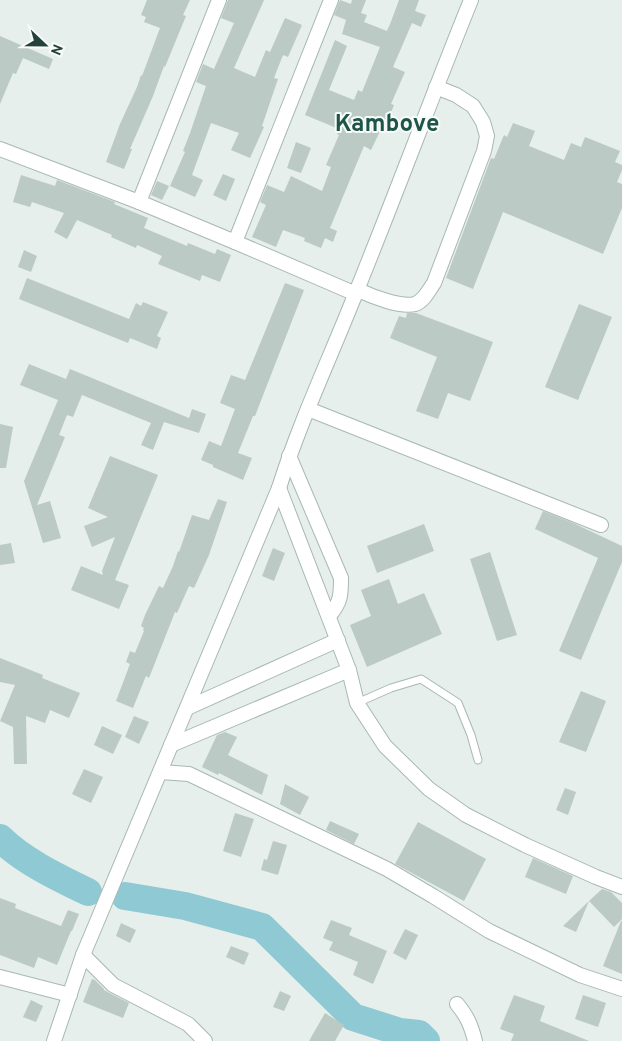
<svg xmlns="http://www.w3.org/2000/svg" width="622" height="1041" font-family="Overpass,sans-serif">
	<style>
		.lines { fill: none; stroke-linecap: round; stroke-linejoin: round }
		.river { stroke: #8ec9d4; stroke-width: 28 }
		.building { fill: #bbcac4 }
		.lane-casing { stroke: #a8b8b2; stroke-width: 9 }
		.street-casing { stroke: #a8b8b2; stroke-width: 16 }
		.lane { stroke: #fff; stroke-width: 7 }
		.street { stroke: #fff; stroke-width: 14 }
		.labels { text-anchor: middle; stroke-width: 4; stroke-linejoin: round; paint-order: stroke }
		.town-label { font-size: 24px; font-weight: bold; fill: #1f5548; stroke: #f7fbf9 }
	</style>
	<rect width="100%" height="100%" fill="#e6efeb"/>
	<g class="lines">
		<g class="river">
			<path d="M0 838C23 861 59 878 88 892"/>
			<path d="M125 896 185 906 262 927 353 1017 400 1032 419 1034 426 1041"/>
		</g>
	</g>
	<g class="building">
		<path d="M147 0H190L183 15 186 16 165 67 164 66 153 96 130 149H132L124 169 106 162 120 124 137 87 141 75 142 76 160 28 144 22 146 17 141 15Z"/>
		<path d="M228 0H264L234 68 255 77 266 50 270 52 285 18 302 25 288 57 283 55 274 78 278 79 262 126 264 127 250 158 231 150 239 133 211 123 192 175 203 180 195 197 170 186 185 152 183 151 190 133 206 86 196 82 203 64 214 69 234 23 221 18Z"/>
		<path d="M340 0 351 4 352 0H366L361 13 367 15 364 22 387 31 389 26V27L399 0H419L415 11 426 15 421 27 412 23 393 67 405 72 391 104 394 105 388 120 386 119 371 150 364 146 330 228 337 231 333 242 325 238 321 248 304 241 305 238 283 230 276 247 252 237 266 205 260 202 267 185 284 192 291 176 322 191 331 167 326 165 339 135 337 134 339 129 305 115 335 40 347 46 329 90 354 100 358 90 362 92 380 47 342 34 346 20 334 15Z"/>
		<path d="M0 36 53 59 49 69 23 58 16 74 13 73 0 104Z"/>
		<path d="M513 123 535 131 529 146 564 160 571 143 581 147 585 137 620 151 615 162 622 165V170L617 182 622 184V208L603 254 503 212 473 289 446 278 491 158 494 159 504 135 507 137Z"/>
		<path d="M296 142 311 148 301 173 287 168Z"/>
		<path d="M223 174 235 179 226 201 213 195Z"/>
		<path d="M21 175 55 186 57 180 115 202 114 204 148 218 144 228 187 246 188 243 215 254 217 249 231 255 220 282 202 275 200 281 158 264 162 256 137 245 136 248 111 237 112 235 77 220 67 239 54 232 64 213 32 202 30 207 13 202Z"/>
		<path d="M157 181 169 186 162 200 151 195Z"/>
		<path d="M24 250 37 256 31 272 18 267Z"/>
		<path d="M27 278 129 319 136 303 141 306 143 302 168 312 157 336 161 338 157 349 130 338 128 343 19 299Z"/>
		<path d="M285 283 304 290 255 416H253L238 453 252 458 243 480 213 467V465L201 460 209 441 221 446 235 409 220 403 231 375 245 380Z"/>
		<path d="M579 304 612 317 578 400 545 387Z"/>
		<path d="M407 313H416L493 342 470 401 448 393 438 419 416 411 437 357 390 338 399 316 406 318Z"/>
		<path d="M29 364 66 379 70 369 189 418 192 409 206 414 199 433 164 422 153 450 141 445 151 423 82 395 73 417 67 415 59 435 65 437 37 505 50 501 61 538 43 543 24 481 58 400 20 385Z"/>
		<path d="M0 424 13 427 6 468H0Z"/>
		<path d="M110 456 158 475 115 580 129 585 119 609 71 590 81 566 103 575 102 571 115 537 92 547 84 526 108 517 88 508Z"/>
		<path d="M218 499 227 502 209 555 194 588 189 586 177 613 175 612 149 678 146 676 133 708 116 701 130 664 126 662 130 651 135 653 144 631 143 630 144 628 141 626 145 615 159 586 163 588 173 566 178 551 179 552 192 515 209 520Z"/>
		<path d="M543 511 571 522 622 546V562L581 660 559 651 598 558 535 529Z"/>
		<path d="M424 524 434 551 377 573 367 546Z"/>
		<path d="M11 543 15 563 0 565V545Z"/>
		<path d="M273 548 285 553 274 581 262 576Z"/>
		<path d="M490 552 517 635 497 641 470 559Z"/>
		<path d="M389 579 398 604 424 593 442 634 367 667 350 625 371 616 361 590Z"/>
		<path d="M0 658 43 675 42 678 80 693 69 718 50 710 45 723 26 716 27 764H14L13 727 0 721 15 685 0 682Z"/>
		<path d="M581 691 606 701 586 752 559 742Z"/>
		<path d="M134 716 149 722 139 744 125 737Z"/>
		<path d="M102 726 122 735 113 754 94 745Z"/>
		<path d="M225 732 237 737 228 755 268 775 262 795 219 773 218 775 202 767 217 735Z"/>
		<path d="M84 769 103 777 91 803 72 794Z"/>
		<path d="M285 784 309 797 300 815 280 804Z"/>
		<path d="M565 788 576 792 568 815 556 810Z"/>
		<path d="M235 813 254 819 241 857 223 851Z"/>
		<path d="M330 821 359 834 354 844 326 830Z"/>
		<path d="M418 822 486 859 464 901 395 864Z"/>
		<path d="M273 841 287 845 278 875 261 870 264 859 267 860Z"/>
		<path d="M533 858 573 876 566 894 525 877Z"/>
		<path d="M602 889 611 892 622 903V919L614 927 589 901Z"/>
		<path d="M0 898 16 904 15 908 61 926 68 910 79 914 72 931H71L57 965 38 957 34 968 0 955Z"/>
		<path d="M589 901 576 932 563 926Z"/>
		<path d="M331 920 352 928 349 935 387 951 373 984 353 975 358 962 329 950 333 942 323 938Z"/>
		<path d="M621 921H622V974L603 966Z"/>
		<path d="M121 923 136 930 130 943 116 936Z"/>
		<path d="M405 929 418 935 406 960 393 953Z"/>
		<path d="M231 946 249 953 244 965 226 957Z"/>
		<path d="M92 979 95 980 104 989V990L129 1003 123 1018 83 1002Z"/>
		<path d="M280 991 291 996 284 1011 273 1007Z"/>
		<path d="M514 995 545 1006 540 1021 589 1041H511L514 1034 500 1029Z"/>
		<path d="M583 995 606 1003 598 1027 575 1019Z"/>
		<path d="M31 1000 43 1006 36 1022 23 1017Z"/>
		<path d="M325 1013 344 1025 335 1041H309Z"/>
	</g>
	<g class="lines">
		<g class="lane-casing">
			<path id="lane" d="M357 703 391 688 421 679 458 703 471 735 478 760"/>
		</g>
		<g class="street-casing">
			<g id="street">
				<path d="M0 149 139 202 235 242 356 294"/>
				<path d="M139 202 219 0"/>
				<path d="M235 242 331 0"/>
				<path d="M358 290C371 296 401 308 415 304 424 301 429 290 434 283L484 151 487 136 483 122 473 106 456 95 436 87"/>
				<path d="M308 409 601 525"/>
				<path d="M289 456 341 578C341 595 341 602 329 616"/>
				<path d="M279 488 349 670 357 703 385 746 429 789 466 815 525 845 596 877 622 887"/>
				<path d="M187 708 338 640"/>
				<path d="M171 745 349 670"/>
				<path d="M160 772 189 774 387 869 433 896 489 931 580 975 622 989"/>
				<path d="M83 955 113 985 188 1024 205 1041"/>
				<path d="M0 977 70 995"/>
				<path d="M457 1004C467 1016 471 1025 475 1041"/>
				<path d="M54 1041 83 955 279 488C300 421 331 356 357 290 396 194 432 96 471 0"/>
			</g>
		</g>
		<use href="#lane" class="lane"/>
		<use href="#street" class="street"/>
	</g>
	<g class="labels">
		<g class="town-label">
			<text x="387" y="131">Kambove</text>
		</g>
	</g>
	<g transform="translate(45 45) rotate(112)" stroke="#f7fbf9" stroke-width="4" paint-order="stroke">
	<path d="M0-4L9 19L0 12L-9 19Z" fill="#24423a"/>
	<text y="-8" font-size="14" font-weight="bold" text-anchor="middle" fill="#24423a">N</text>
	</g>
</svg>
